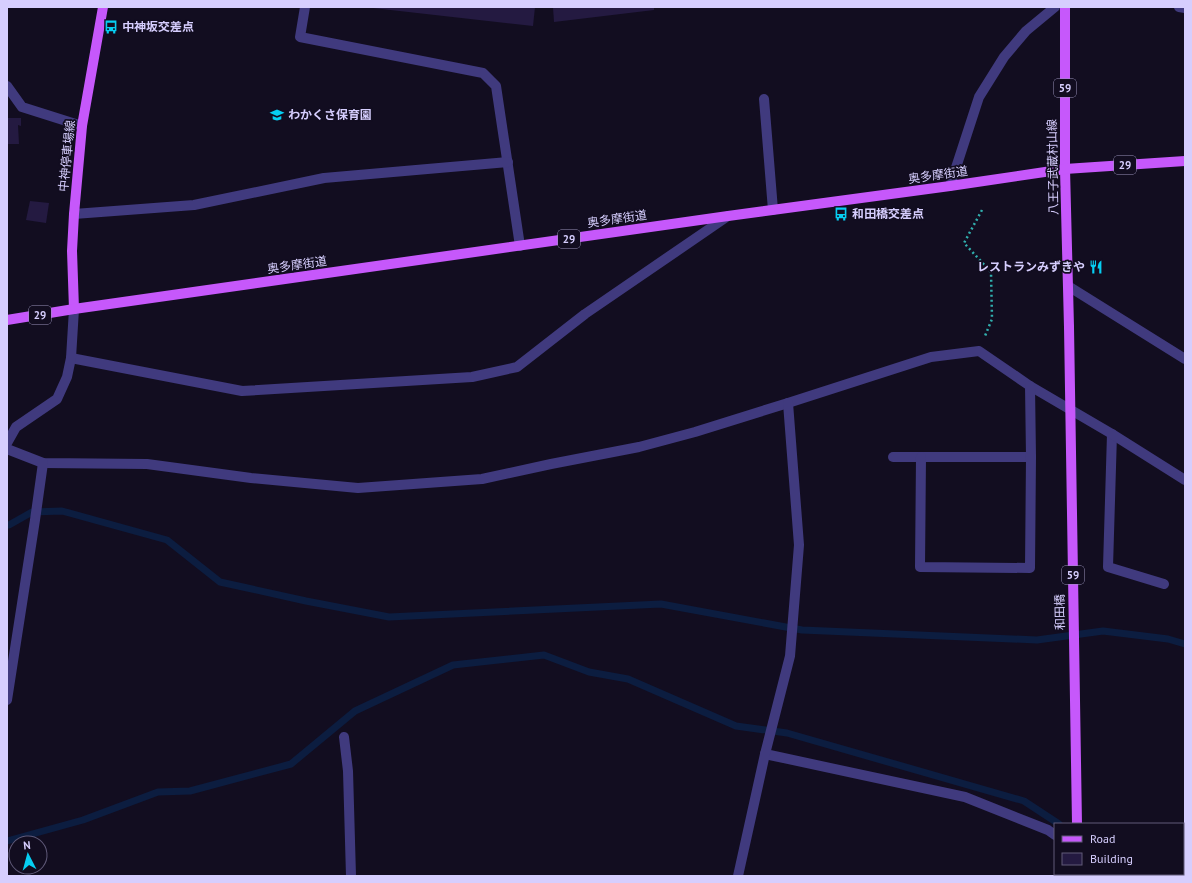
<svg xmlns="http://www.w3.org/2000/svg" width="1192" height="883" font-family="'PT Sans','Noto Sans JP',sans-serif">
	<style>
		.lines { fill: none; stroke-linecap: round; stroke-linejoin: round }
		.stream { stroke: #0c1d40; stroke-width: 7 }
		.building { fill: #241a41 }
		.path { stroke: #31afae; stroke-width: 2.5; stroke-dasharray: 2 3; stroke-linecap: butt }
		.minor { stroke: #403a7e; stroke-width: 10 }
		.major { stroke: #c658fb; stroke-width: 10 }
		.major-bridge { stroke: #c658fb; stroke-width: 10 }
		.labels { text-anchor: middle; stroke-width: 3.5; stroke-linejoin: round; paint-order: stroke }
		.shield { fill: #120d20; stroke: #9b94bb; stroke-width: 1 }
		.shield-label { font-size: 11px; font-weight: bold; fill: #d6cefe }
		.poi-label { font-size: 12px; font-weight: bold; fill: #d6cefe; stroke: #120d20; text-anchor: start }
		.street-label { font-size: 12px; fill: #d6cefe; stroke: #120d20 }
	</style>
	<rect width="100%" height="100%" fill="#120d20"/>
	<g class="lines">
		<g class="stream">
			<path d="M7 525H9L32 512 62 511 167 540 220 582 306 601 389 617 661 604 802 630 1037 640 1103 631 1168 639 1185 644"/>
			<path d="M7 841 83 820 158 792 190 791 291 764 355 711 453 665 544 655 589 672 628 679 736 726 787 733 1024 801 1059 824"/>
		</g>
	</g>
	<g class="building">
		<path d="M373 7H535L533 26 373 8Z"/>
		<path d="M553 7H654V10L554 22Z"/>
		<path d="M7 118H21V126L18 125 19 144H7Z"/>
		<path d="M30 201 49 203 46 223 26 220Z"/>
	</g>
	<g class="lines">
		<path class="path" d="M982 210 964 243 991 272 992 319 985 336"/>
		<g class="minor">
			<path d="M305 7 300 37 483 73 496 86 520 246"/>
			<path d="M1179 7 1185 8"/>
			<path d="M7 86 22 107 82 126"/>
			<path d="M764 99 773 210"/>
			<path d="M950 186 979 97 1004 57 1026 31 1055 7"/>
			<path d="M74 214 194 205 324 178 508 162"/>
			<path d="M1068 286 1185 359"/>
			<path d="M71 358 242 391 472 377 517 367 585 314 728 216"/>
			<path d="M1112 434 1108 567 1164 584"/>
			<path d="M7 443 16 427 57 399 67 377 71 358 74 309"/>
			<path d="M7 449 43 463 147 464 251 478 358 488 482 479 551 464 639 447 695 432 788 403 931 357 979 351 1030 386 1112 434 1185 480"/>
			<path d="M893 457H1031"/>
			<path d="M921 457 920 567 1030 568 1031 457 1030 386"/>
			<path d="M7 700 35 520 43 463"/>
			<path d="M344 737 348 771 351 876"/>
			<path d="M765 754 965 797 1048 830 1055 835"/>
			<path d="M1111 874 1114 876"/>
			<path d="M738 876 765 754 790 656 799 545 788 403"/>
		</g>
		<g class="major">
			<path d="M1065 7V169L1069 327"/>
			<path d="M74 309 72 251 74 214 82 126 103 7"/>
			<path d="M7 320 74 309 728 216 950 186 1065 169 1185 161"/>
			<path d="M1078 874V876"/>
		</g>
		<path class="major-bridge" d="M1069 327 1077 824"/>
	</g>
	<defs>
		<g id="bus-bare" transform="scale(1.08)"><path d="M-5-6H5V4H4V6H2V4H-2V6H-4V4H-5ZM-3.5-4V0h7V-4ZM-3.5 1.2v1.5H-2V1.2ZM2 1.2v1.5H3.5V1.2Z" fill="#06cef2" stroke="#120d20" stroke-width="2.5" paint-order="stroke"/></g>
		<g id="school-bare" transform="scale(1.08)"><path d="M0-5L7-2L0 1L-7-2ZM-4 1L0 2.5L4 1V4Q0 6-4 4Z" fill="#06cef2" stroke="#120d20" stroke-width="2.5" paint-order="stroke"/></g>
		<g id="restaurant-bare" transform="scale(1.08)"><path d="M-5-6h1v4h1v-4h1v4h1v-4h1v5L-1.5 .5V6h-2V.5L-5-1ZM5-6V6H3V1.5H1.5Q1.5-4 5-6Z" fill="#06cef2" stroke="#120d20" stroke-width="2.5" paint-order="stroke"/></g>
	</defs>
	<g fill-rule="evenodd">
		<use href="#bus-bare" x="111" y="27"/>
		<use href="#school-bare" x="277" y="115"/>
		<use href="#bus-bare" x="841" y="214"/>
		<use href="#restaurant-bare" x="1096" y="267"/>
	</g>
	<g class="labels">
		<g class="shield">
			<rect x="1054" y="79" width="22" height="18" rx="3"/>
			<rect x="1114" y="156" width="22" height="18" rx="3"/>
			<rect x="558" y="230" width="22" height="18" rx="3"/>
			<rect x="29" y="306" width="22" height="18" rx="3"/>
			<rect x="1062" y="566" width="22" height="18" rx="3"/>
		</g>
		<g class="shield-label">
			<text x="1065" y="92">59</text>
			<text x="1125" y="169">29</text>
			<text x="569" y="243">29</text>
			<text x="40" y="319">29</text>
			<text x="1073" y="579">59</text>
		</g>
		<g class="poi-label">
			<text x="122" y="31">中神坂交差点</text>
			<text x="288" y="119">わかくさ保育園</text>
			<text x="852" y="218">和田橋交差点</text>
			<text x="1085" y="271" text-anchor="end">レストランみずきや</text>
		</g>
		<g class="street-label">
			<text transform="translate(67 156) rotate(-84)" y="4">中神停車場線</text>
			<text transform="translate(1053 167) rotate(-91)" y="4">八王子武蔵村山線</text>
			<text transform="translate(938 175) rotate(-8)" y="4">奥多摩街道</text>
			<text transform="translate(617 219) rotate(-8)" y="4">奥多摩街道</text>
			<text transform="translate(297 265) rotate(-8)" y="4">奥多摩街道</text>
			<text transform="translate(1060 612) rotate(-91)" y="4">和田橋</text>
		</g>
	</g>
	<rect width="1192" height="883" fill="none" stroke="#d6cefe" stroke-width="16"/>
	<rect x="1054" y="823" width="130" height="52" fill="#120d20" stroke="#605a79"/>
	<rect x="1062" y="836" width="20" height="6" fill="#c658fb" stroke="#605a79"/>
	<text x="1090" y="843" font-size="12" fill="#d6cefe">Road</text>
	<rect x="1062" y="853" width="20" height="12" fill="#241a41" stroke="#605a79"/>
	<text x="1090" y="863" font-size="12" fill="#d6cefe">Building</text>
	<g transform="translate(28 855) rotate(354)"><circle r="19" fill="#120d20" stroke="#605a79"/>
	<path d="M0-3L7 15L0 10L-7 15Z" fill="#06cef2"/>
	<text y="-6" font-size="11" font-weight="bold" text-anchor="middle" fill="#d6cefe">N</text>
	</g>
</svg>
